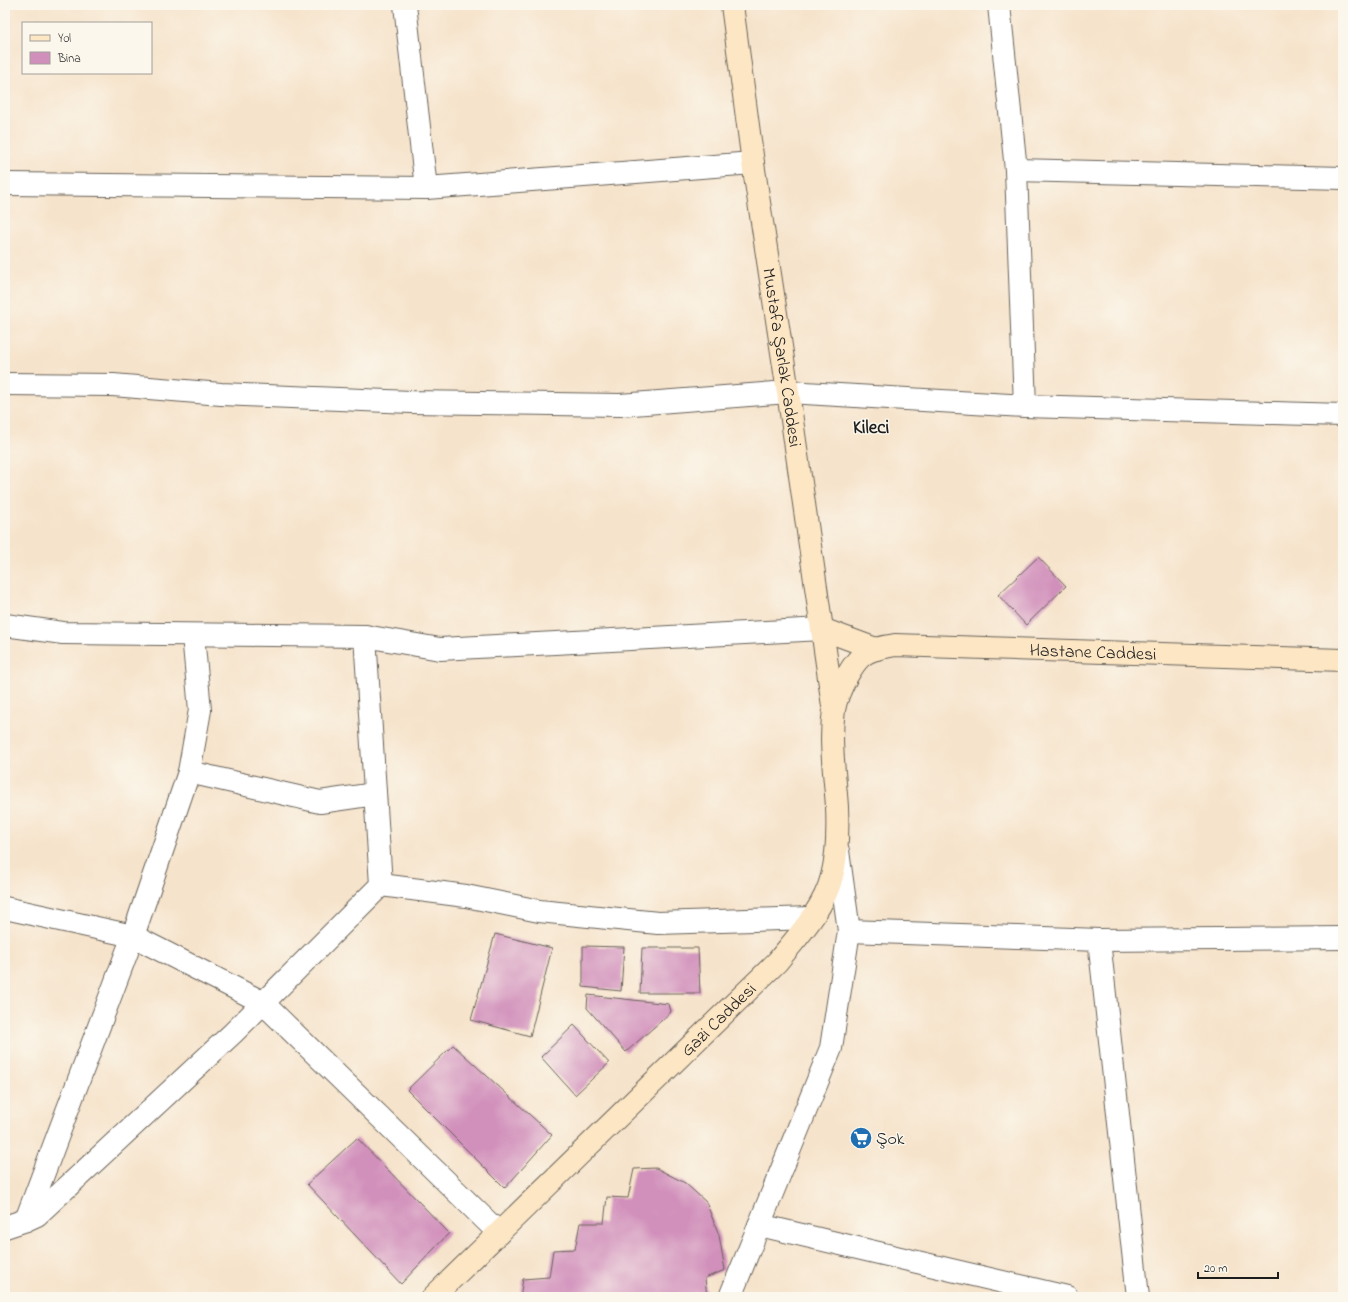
<svg xmlns="http://www.w3.org/2000/svg" width="1348" height="1302" font-family="'Indie Flower',sans-serif">
	<style>
		.building { fill: #d190bb }
		.lines { fill: none; stroke-linecap: round; stroke-linejoin: round }
		.street-casing { stroke: #686259; stroke-width: 24 }
		.secondary-casing { stroke: #686259; stroke-width: 24 }
		.street { stroke: #fff; stroke-width: 22 }
		.secondary { stroke: #fce6c4; stroke-width: 22 }
		.labels { text-anchor: middle; stroke-width: 3; stroke-linejoin: round; paint-order: stroke }
		.street-label { font-size: 18px; fill: #1c1c1c; stroke: #fbf7ec }
		.poi-label { font-size: 18px; fill: #1c1c1c; stroke: #fbf7ec; text-anchor: start }
		.neighbourhood-label { font-size: 19px; font-weight: bold; fill: #1c1c1c; stroke: #fbf7ec }
	</style>
	<rect width="100%" height="100%" fill="#fbf7ec"/>
	<filter id="ink" filterUnits="userSpaceOnUse"><feTurbulence type="fractalNoise" baseFrequency=".025" numOctaves="2"/><feDisplacementMap in="SourceGraphic" scale="8" xChannelSelector="R" yChannelSelector="G"/><feConvolveMatrix kernelMatrix="1 2 1 2 8 2 1 2 1" color-interpolation-filters="sRGB"/></filter>
	<filter id="wash" filterUnits="userSpaceOnUse"><feTurbulence type="fractalNoise" baseFrequency=".012" numOctaves="4" result="noise"/><feDisplacementMap in="SourceGraphic" scale="16" xChannelSelector="R" yChannelSelector="G"/><feGaussianBlur stdDeviation="0.9" result="paint"/><feColorMatrix in="noise" values="0 0 0 0 0 0 0 0 0 0 0 0 0 0 0 0 0 1.4 0 .05"/><feComposite in="paint" operator="in"/></filter>
	<g filter="url(#wash)">
		<rect width="100%" height="100%" fill="#f6e3cb"/>
		<g id="blocks">
			<g class="building">
				<path d="M1038 557 1066 586 1026 625 998 595Z"/>
				<path d="M495 934 552 948 530 1036 471 1020Z"/>
				<path d="M583 946 624 947 621 991 583 987Z"/>
				<path d="M642 948H698L700 993H640Z"/>
				<path d="M588 995 669 1004 671 1012 626 1052 587 1008Z"/>
				<path d="M574 1025 609 1063 575 1095 541 1057Z"/>
				<path d="M453 1045 552 1135 505 1188 407 1090Z"/>
				<path d="M357 1138 449 1233 401 1284 307 1184Z"/>
				<path d="M656 1168 685 1183 706 1202 719 1235 725 1270 705 1278 707 1297H520L523 1279 549 1277 553 1250 575 1249 580 1223H604L607 1197 628 1198 634 1169Z"/>
			</g>
		</g>
	</g>
	<g filter="url(#ink)">
		<use href="#blocks" fill-opacity="0" stroke="#686259" stroke-width="1"/>
		<g class="lines">
			<g class="street-casing">
				<g id="street">
					<path d="M405 5 426 188"/>
					<path d="M999 5 1016 170 1025 406"/>
					<path d="M1016 170 1343 178"/>
					<path d="M5 184 426 188 753 163"/>
					<path d="M5 384 113 385 221 394 411 402 620 405 788 392 1025 406 1343 415"/>
					<path d="M5 625 63 633 365 636 440 649 822 629"/>
					<path d="M189 772 320 802 375 794"/>
					<path d="M381 885 466 896 539 911 658 923 811 918"/>
					<path d="M5 908 133 936 262 1002 499 1233"/>
					<path d="M849 931 1099 940 1343 938"/>
					<path d="M1099 940 1138 1297"/>
					<path d="M26 1220 133 936 189 772 200 710 193 635"/>
					<path d="M759 1225 1067 1297"/>
					<path d="M5 1227 26 1220 37 1215 233 1033 381 885 365 636"/>
					<path d="M730 1297 831 1048 849 931 838 851"/>
				</g>
			</g>
			<g class="secondary-casing">
				<g id="secondary">
					<path id="s1" d="M732 5 753 163 788 392 833 706"/>
					<path d="M822 629 876 649"/>
					<path id="s2" d="M433 1297 777 962C798 936 824 909 832 876 838 853 838 830 837 807 835 775 829 742 834 710 836 698 841 687 847 676 851 669 856 660 863 655 872 648 885 647 895 645L1343 660"/>
				</g>
			</g>
			<use href="#street" class="street"/>
			<use href="#secondary" class="secondary"/>
		</g>
	</g>
	<defs>
		<g id="supermarket-disc" transform="scale(1.15)"><circle r="9.5" fill="#1f6fb2" stroke="#fbf7ec"/><path d="M-6-5.5h2.5l.6 2H6L4.5 2H-2.5L-4.4-4H-6ZM-1.5 3.2a1.3 1.3 0 1 0 .1 0ZM3 3.2a1.3 1.3 0 1 0 .1 0Z" fill="#fff"/></g>
	</defs>
	<g fill-rule="evenodd">
		<use href="#supermarket-disc" x="861" y="1138"/>
	</g>
	<g class="labels">
		<g class="street-label">
			<text dy="6" stroke="none"><textPath href="#s1" startOffset="356">Mustafa Şarlak Caddesi</textPath></text>
			<text dy="6" stroke="none"><textPath href="#s2" startOffset="1045">Hastane Caddesi</textPath></text>
			<text dy="6" stroke="none"><textPath href="#s2" startOffset="398">Gazi Caddesi</textPath></text>
		</g>
		<g class="poi-label">
			<text x="876" y="1144">Şok</text>
		</g>
		<g class="neighbourhood-label">
			<text x="871" y="433">Kileci</text>
		</g>
	</g>
	<rect width="1348" height="1302" fill="none" stroke="#fbf7ec" stroke-width="20"/>
	<rect x="22" y="22" width="130" height="52" fill="#fbf7ec" stroke="#a29f99"/>
	<rect x="30" y="35" width="20" height="6" fill="#fce6c4" stroke="#a29f99"/>
	<text x="58" y="42" font-size="12" fill="#1c1c1c">Yol</text>
	<rect x="30" y="52" width="20" height="12" fill="#d190bb" stroke="#a29f99"/>
	<text x="58" y="62" font-size="12" fill="#1c1c1c">Bina</text>
	<path d="M1198 1272v6h80v-6" fill="none" stroke="#1c1c1c" stroke-width="2"/>
	<text x="1204" y="1272" font-size="12" fill="#1c1c1c" stroke="#fbf7ec" stroke-width="3" paint-order="stroke">20 m</text>
</svg>
